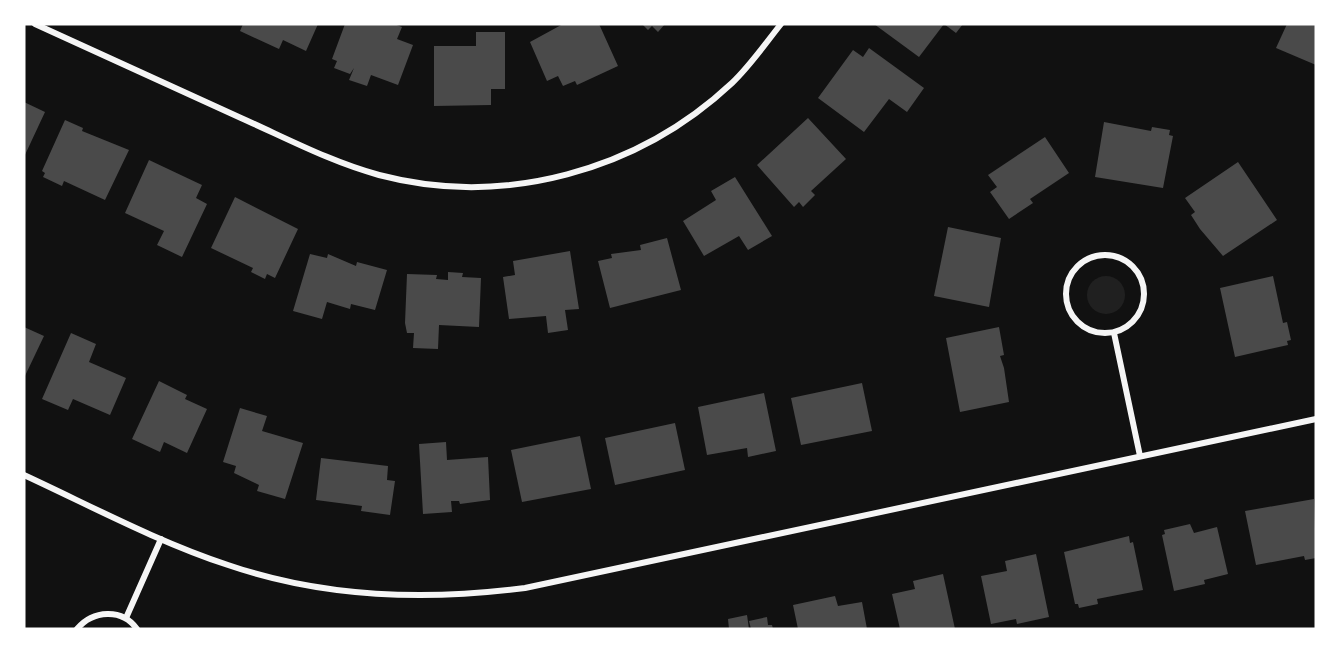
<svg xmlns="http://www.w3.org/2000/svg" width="1340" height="653" font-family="'Playfair Display',serif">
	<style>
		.green { fill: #202020 }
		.building { fill: #4a4a4a }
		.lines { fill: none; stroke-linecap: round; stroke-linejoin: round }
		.minor { stroke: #f5f5f5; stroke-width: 6 }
	</style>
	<rect width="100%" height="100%" fill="#111"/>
	<circle class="green" cx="1106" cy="295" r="19"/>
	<g class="building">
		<path d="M243 24H318L306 51 283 40 279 49 240 31Z"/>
		<path d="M345 24H394L402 27 397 39 413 45 398 85 371 75 367 86 349 80 354 68 350 74 334 68 337 61 332 59Z"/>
		<path d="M563 24H599L618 66 577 85 575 81 563 86 558 76 547 81 530 42Z"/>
		<path d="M642 24H665L658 32 652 26 648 30Z"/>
		<path d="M874 24H944L919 57Z"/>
		<path d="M944 24H963L956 33Z"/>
		<path d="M1287 24H1316V65L1276 48Z"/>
		<path d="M476 32H505V89H491V105L434 106V46H476Z"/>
		<path d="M869 48 924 88 907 112 889 99 864 132 818 98 853 50 863 57Z"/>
		<path d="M24 102 45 112 24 157Z"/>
		<path d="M808 118 846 159 811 191 815 195 803 207 799 202 794 207 757 165Z"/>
		<path d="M65 120 83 128 82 131 129 150 105 200 64 181 62 186 43 177 45 173 42 171Z"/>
		<path d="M1104 122 1151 131 1152 127 1170 130 1169 135 1173 136 1163 188 1095 177Z"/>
		<path d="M1045 137 1069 173 1030 199 1033 203 1009 219 990 192 997 187 988 175Z"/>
		<path d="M149 160 202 185 196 198 207 204 182 257 157 245 164 231 125 213Z"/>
		<path d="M1238 162 1277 220 1223 256 1200 229 1191 215 1195 212 1185 198Z"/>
		<path d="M735 177 772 236 748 250 739 236 704 256 683 221 716 200 711 191Z"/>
		<path d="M235 197 298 229 275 278 267 274 265 279 251 272 253 268 211 248Z"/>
		<path d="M948 227 1001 238 989 307 934 296Z"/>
		<path d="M667 238 681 290 610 308 598 261 612 258 611 254 641 250 640 245Z"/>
		<path d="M570 251 579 309 565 310 568 330 548 333 546 316 509 319 503 277 515 275 513 261Z"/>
		<path d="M310 254 327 258 328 254 356 266 357 262 387 270 375 310 351 304 350 309 327 302 322 319 293 311Z"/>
		<path d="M448 272 463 273 462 277 481 278 479 327 439 325 438 349 413 348 414 333H407L405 323 407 274 437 275 436 279 448 280Z"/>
		<path d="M1273 276 1283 323 1287 322 1291 340 1287 341 1288 345 1235 357 1220 288Z"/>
		<path d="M24 327 44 336 24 378Z"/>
		<path d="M999 327 1004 355 1000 356 1004 368 1009 402 960 412 946 338Z"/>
		<path d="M71 333 96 344 89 362 126 378 110 415 73 399 68 410 42 399Z"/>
		<path d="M159 381 187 395 185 399 207 409 187 453 164 442 160 452 132 439Z"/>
		<path d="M862 383 872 431 801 445 791 398Z"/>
		<path d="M764 393 776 451 748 457 747 448 707 455 698 407Z"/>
		<path d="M240 408 267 416 262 431 303 443 285 499 257 491 259 485 234 473 236 466 223 462Z"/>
		<path d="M675 423 685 470 615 485 605 438Z"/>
		<path d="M580 436 591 489 522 502 511 450Z"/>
		<path d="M446 442 447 460 488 457 490 500 460 504 459 501H451L452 512 423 514 419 444Z"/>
		<path d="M321 458 388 466 387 480 395 481 390 515 361 511 362 506 316 500Z"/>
		<path d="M1314 499 1316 558 1305 560 1304 556 1256 565 1245 511Z"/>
		<path d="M1190 524 1194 533 1217 527 1228 574 1204 580 1205 584 1174 591 1162 535 1165 534 1164 530Z"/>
		<path d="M1129 536 1130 543 1133 542 1143 590 1097 599 1098 604 1079 608 1078 604H1075L1064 552Z"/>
		<path d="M1036 554 1049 617 1017 624 1016 619 991 624 981 576 1007 571 1005 561Z"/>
		<path d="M943 574 955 629H900L892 594 915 589 913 581Z"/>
		<path d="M835 596 838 606 862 602 867 629H798L793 605Z"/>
		<path d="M747 615 749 629H729L728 619Z"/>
		<path d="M767 617 768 625H772L773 629H751L749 621Z"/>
	</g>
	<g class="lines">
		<g class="minor">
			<path d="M35 24C104 55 172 87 241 118 286 138 331 162 379 175 504 208 638 171 732 83 750 66 765 44 781 24"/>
			<circle cx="1105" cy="294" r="39"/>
			<path d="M1114 333 1140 456"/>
			<path d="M24 475C91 506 158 542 228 565 324 598 425 601 525 588L1316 419"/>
			<path d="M126 618 161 539"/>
			<path d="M77 629C93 610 122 608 137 629"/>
		</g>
	</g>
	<rect width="1340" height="653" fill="none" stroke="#ffffff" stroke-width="51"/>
</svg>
